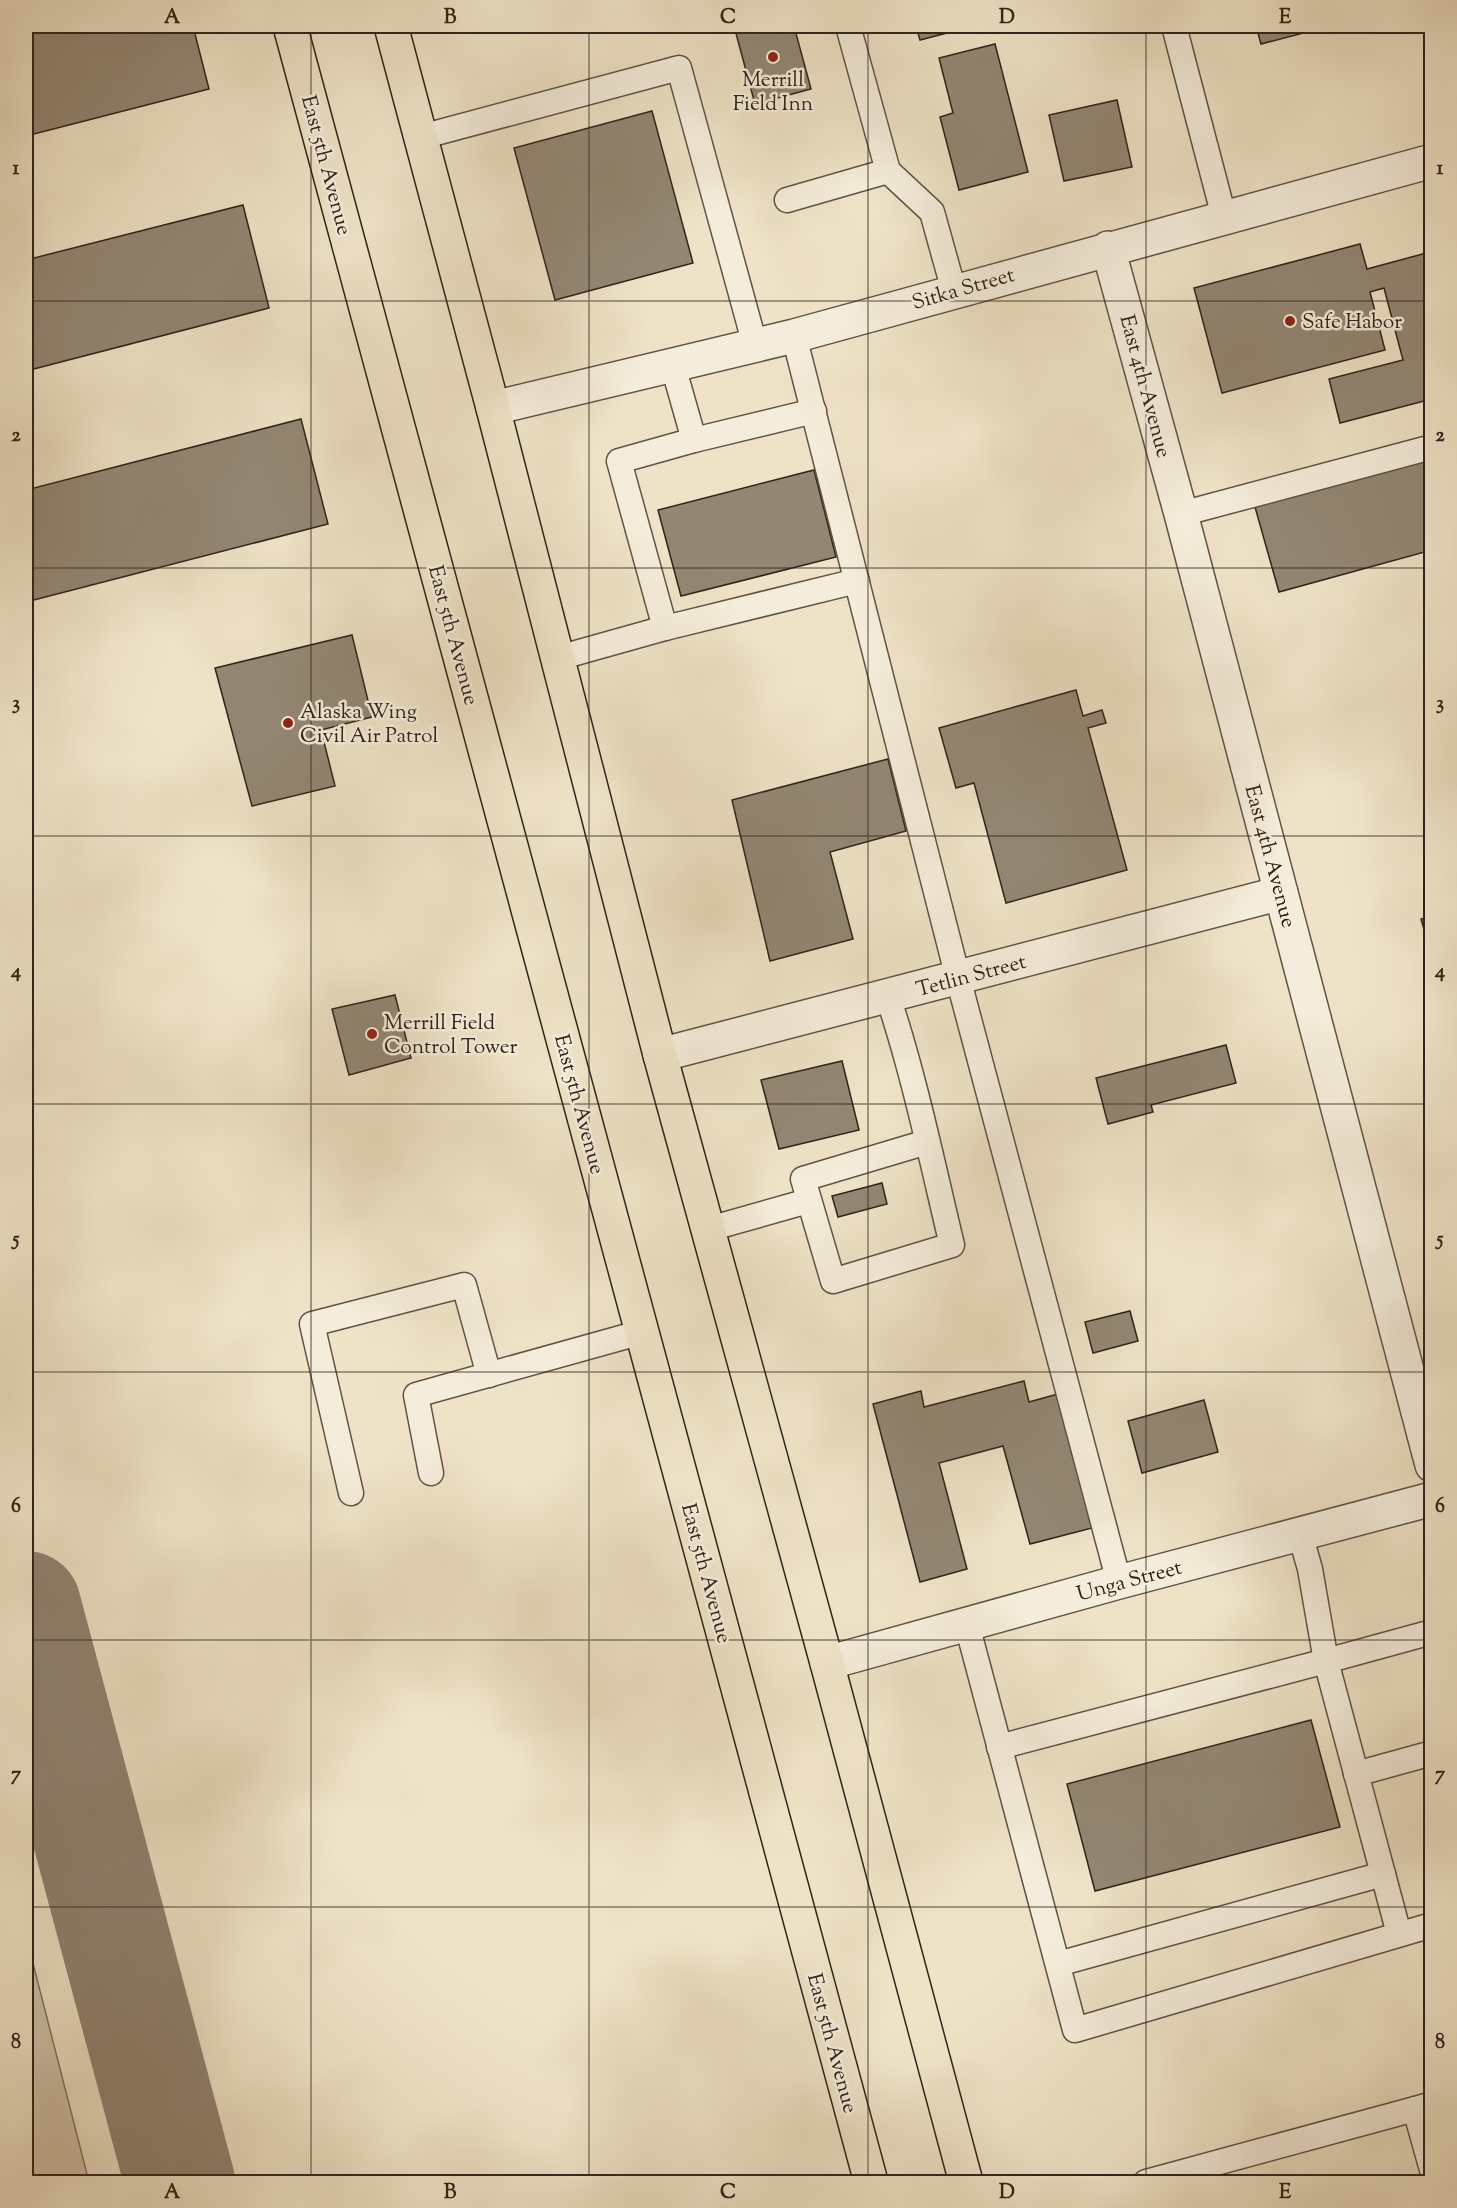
<svg xmlns="http://www.w3.org/2000/svg" width="1457" height="2208" font-family="'Sorts Mill Goudy',serif">
	<style>
		.green { fill: #cfc2aa; stroke: #807262; stroke-width: 1.5 }
		.lines { fill: none; stroke-linecap: round; stroke-linejoin: round }
		.taxiway { stroke: #908371; stroke-width: 110 }
		.building { fill: #938774; stroke: #30231b; stroke-width: 1.5 }
		.lane-casing { stroke: #605346; stroke-width: 27 }
		.street-casing { stroke: #605346; stroke-width: 36 }
		.highway-casing { stroke: #30231b; stroke-width: 36 }
		.lane { stroke: #f5eddb; stroke-width: 24 }
		.street { stroke: #f5eddb; stroke-width: 33 }
		.highway { stroke: #efe3c7; stroke-width: 33 }
		.grid { fill: none; stroke: #30231b; stroke-width: 1.5; stroke-opacity: 0.55 }
		.poi-dot { fill: #8f2418; stroke: #f5eddb; stroke-width: 2 }
		.labels { text-anchor: middle; stroke-width: 5; stroke-linejoin: round; paint-order: stroke }
		.poi-label { font-size: 21px; fill: #30231b; stroke: #f5eddb; text-anchor: start }
		.street-label { font-size: 21px; fill: #30231b; stroke: #f5eddb }
		.neatline { fill: none; stroke: #30231b; stroke-width: 2 }
		.grid-label { font-size: 20px; text-anchor: middle; font-weight: bold; fill: #30231b }
	</style>
	<rect width="100%" height="100%" fill="#efe3c7"/>
	<filter id="stains"><feTurbulence type="fractalNoise" baseFrequency=".00333" numOctaves="4"/><feColorMatrix values="0 0 0 0 .2 0 0 0 0 .09 0 0 0 0 .02 0 0 0 .5 -.17"/></filter>
	<radialGradient id="worn" r=".72"><stop offset=".6" stop-color="#630" stop-opacity="0"/><stop offset="1" stop-color="#630" stop-opacity=".3"/></radialGradient>
	<path class="green" d="M26 1936 89 2182H26Z"/>
	<g class="lines">
		<path class="taxiway" d="M26 1606 180 2182"/>
	</g>
	<g class="building">
		<path d="M26 26H193L209 89 26 136Z"/>
		<path d="M734 26H794L811 89 755 104Z"/>
		<path d="M916 26H965L966 28 920 40Z"/>
		<path d="M1256 26H1330L1261 44Z"/>
		<path d="M995 44 1028 172 959 190 940 117 953 113 939 58Z"/>
		<path d="M1117 100 1132 167 1064 181 1049 115Z"/>
		<path d="M652 111 693 263 555 300 514 148Z"/>
		<path d="M243 205 269 308 26 371V260Z"/>
		<path d="M1360 244 1367 269 1430 252 1432 399 1340 423 1329 379 1403 360 1384 288 1370 292 1385 350 1222 393 1194 288Z"/>
		<path d="M301 419 328 524 26 602V490Z"/>
		<path d="M1432 458V550L1279 592 1255 507Z"/>
		<path d="M814 470 836 557 681 596 658 510Z"/>
		<path d="M352 635 372 717 321 730 335 786 252 806 215 668Z"/>
		<path d="M1076 690 1083 716 1102 710 1106 723 1088 728 1127 870 1006 903 974 783 956 788 939 728Z"/>
		<path d="M888 759 906 831 830 852 853 939 770 961 732 800Z"/>
		<path d="M1432 916V957L1421 919Z"/>
		<path d="M395 995 411 1058 349 1075 332 1009Z"/>
		<path d="M1226 1045 1236 1083 1151 1105 1153 1112 1108 1124 1096 1078Z"/>
		<path d="M842 1061 859 1130 779 1149 761 1080Z"/>
		<path d="M882 1183 887 1204 838 1217 832 1196Z"/>
		<path d="M1130 1311 1138 1341 1093 1353 1085 1322Z"/>
		<path d="M1024 1381 1029 1402 1058 1394 1092 1528 1030 1544 1003 1446 939 1463 967 1569 920 1582 873 1404 921 1391 924 1407Z"/>
		<path d="M1204 1400 1218 1452 1142 1473 1128 1421Z"/>
		<path d="M1311 1720 1340 1827 1095 1891 1067 1784Z"/>
	</g>
	<g class="lines">
		<g class="lane-casing">
			<g id="lane">
				<path d="M848 26 888 171 932 212 954 291"/>
				<path d="M1174 26 1224 217"/>
				<path d="M421 137 679 68 755 345"/>
				<path d="M787 200 888 171"/>
				<path d="M794 336 958 978 1119 1582"/>
				<path d="M694 440 814 411"/>
				<path d="M1181 514 1432 447"/>
				<path d="M665 628 619 461 694 440 673 366"/>
				<path d="M558 658 665 628 857 581"/>
				<path d="M888 997C915 1078 932 1162 952 1245L833 1281 803 1179 927 1142"/>
				<path d="M709 1229 808 1201"/>
				<path d="M431 1473 416 1395 642 1332"/>
				<path d="M351 1493 312 1324 464 1285 489 1375"/>
				<path d="M1300 1534 1310 1569 1326 1661 1432 1632"/>
				<path d="M967 1625 1075 2030 1432 1925"/>
				<path d="M999 1747 1326 1661 1383 1874 1058 1964"/>
				<path d="M1356 1774 1432 1753"/>
				<path d="M1383 1874 1399 1934"/>
				<path d="M1429 2105 1415 2109 1432 2170"/>
				<path d="M1146 2182 1415 2109"/>
			</g>
		</g>
		<g class="street-casing">
			<g id="street">
				<path d="M1108 248 1181 514 1432 1465"/>
				<path d="M493 408 794 336 1432 161"/>
				<path d="M660 1055 1281 893"/>
				<path d="M827 1663 1119 1582 1432 1499"/>
			</g>
		</g>
		<g class="highway-casing">
			<g id="highway">
				<path d="M290 26 871 2182"/>
				<path d="M391 26 493 408 660 1055 827 1663 966 2182"/>
			</g>
		</g>
		<use href="#lane" class="lane"/>
		<use href="#street" class="street"/>
		<use href="#highway" class="highway"/>
	</g>
	<path class="grid" d="M311 26V2182M589 26V2182M868 26V2182M1146 26V2182M26 301H1432M26 568H1432M26 836H1432M26 1104H1432M26 1372H1432M26 1640H1432M26 1907H1432"/>
	<g class="poi-dot">
		<circle cx="773" cy="57" r="6"/>
		<circle cx="1290" cy="321" r="6"/>
		<circle cx="288" cy="723" r="6"/>
		<circle cx="372" cy="1034" r="6"/>
	</g>
	<g class="labels">
		<g class="poi-label">
			<text x="773" y="86" text-anchor="middle">Merrill<tspan x="773" dy="24">Field Inn</tspan></text>
			<text x="1302" y="328">Safe Habor</text>
			<text x="300" y="718">Alaska Wing<tspan x="300" dy="24">Civil Air Patrol</tspan></text>
			<text x="384" y="1029">Merrill Field<tspan x="384" dy="24">Control Tower</tspan></text>
		</g>
		<g class="street-label">
			<text transform="translate(327 165) rotate(75)" y="7">East 5th Avenue</text>
			<text transform="translate(963 288) rotate(-16)" y="7">Sitka Street</text>
			<text transform="translate(1146 386) rotate(75)" y="7">East 4th Avenue</text>
			<text transform="translate(454 635) rotate(75)" y="7">East 5th Avenue</text>
			<text transform="translate(1271 856) rotate(75)" y="7">East 4th Avenue</text>
			<text transform="translate(971 975) rotate(-15)" y="7">Tetlin Street</text>
			<text transform="translate(580 1104) rotate(75)" y="7">East 5th Avenue</text>
			<text transform="translate(707 1573) rotate(75)" y="7">East 5th Avenue</text>
			<text transform="translate(1129 1580) rotate(-15)" y="7">Unga Street</text>
			<text transform="translate(833 2043) rotate(75)" y="7">East 5th Avenue</text>
		</g>
	</g>
	<rect width="1457" height="2208" fill="none" stroke="#efe3c7" stroke-width="66"/>
	<rect x="33" y="33" width="1391" height="2142" class="neatline"/>
	<g class="grid-label">
		<text x="172" y="23">A</text>
		<text x="450" y="23">B</text>
		<text x="728" y="23">C</text>
		<text x="1007" y="23">D</text>
		<text x="1285" y="23">E</text>
		<text x="16" y="174">1</text>
		<text x="1440" y="174">1</text>
		<text x="16" y="441">2</text>
		<text x="1440" y="441">2</text>
		<text x="16" y="709">3</text>
		<text x="1440" y="709">3</text>
		<text x="16" y="977">4</text>
		<text x="1440" y="977">4</text>
		<text x="16" y="1245">5</text>
		<text x="1440" y="1245">5</text>
		<text x="16" y="1512">6</text>
		<text x="1440" y="1512">6</text>
		<text x="16" y="1780">7</text>
		<text x="1440" y="1780">7</text>
		<text x="16" y="2048">8</text>
		<text x="1440" y="2048">8</text>
		<text x="172" y="2198">A</text>
		<text x="450" y="2198">B</text>
		<text x="728" y="2198">C</text>
		<text x="1007" y="2198">D</text>
		<text x="1285" y="2198">E</text>
	</g>
	<rect width="100%" height="100%" filter="url(#stains)"/>
	<rect width="100%" height="100%" fill="url(#worn)"/>
</svg>
